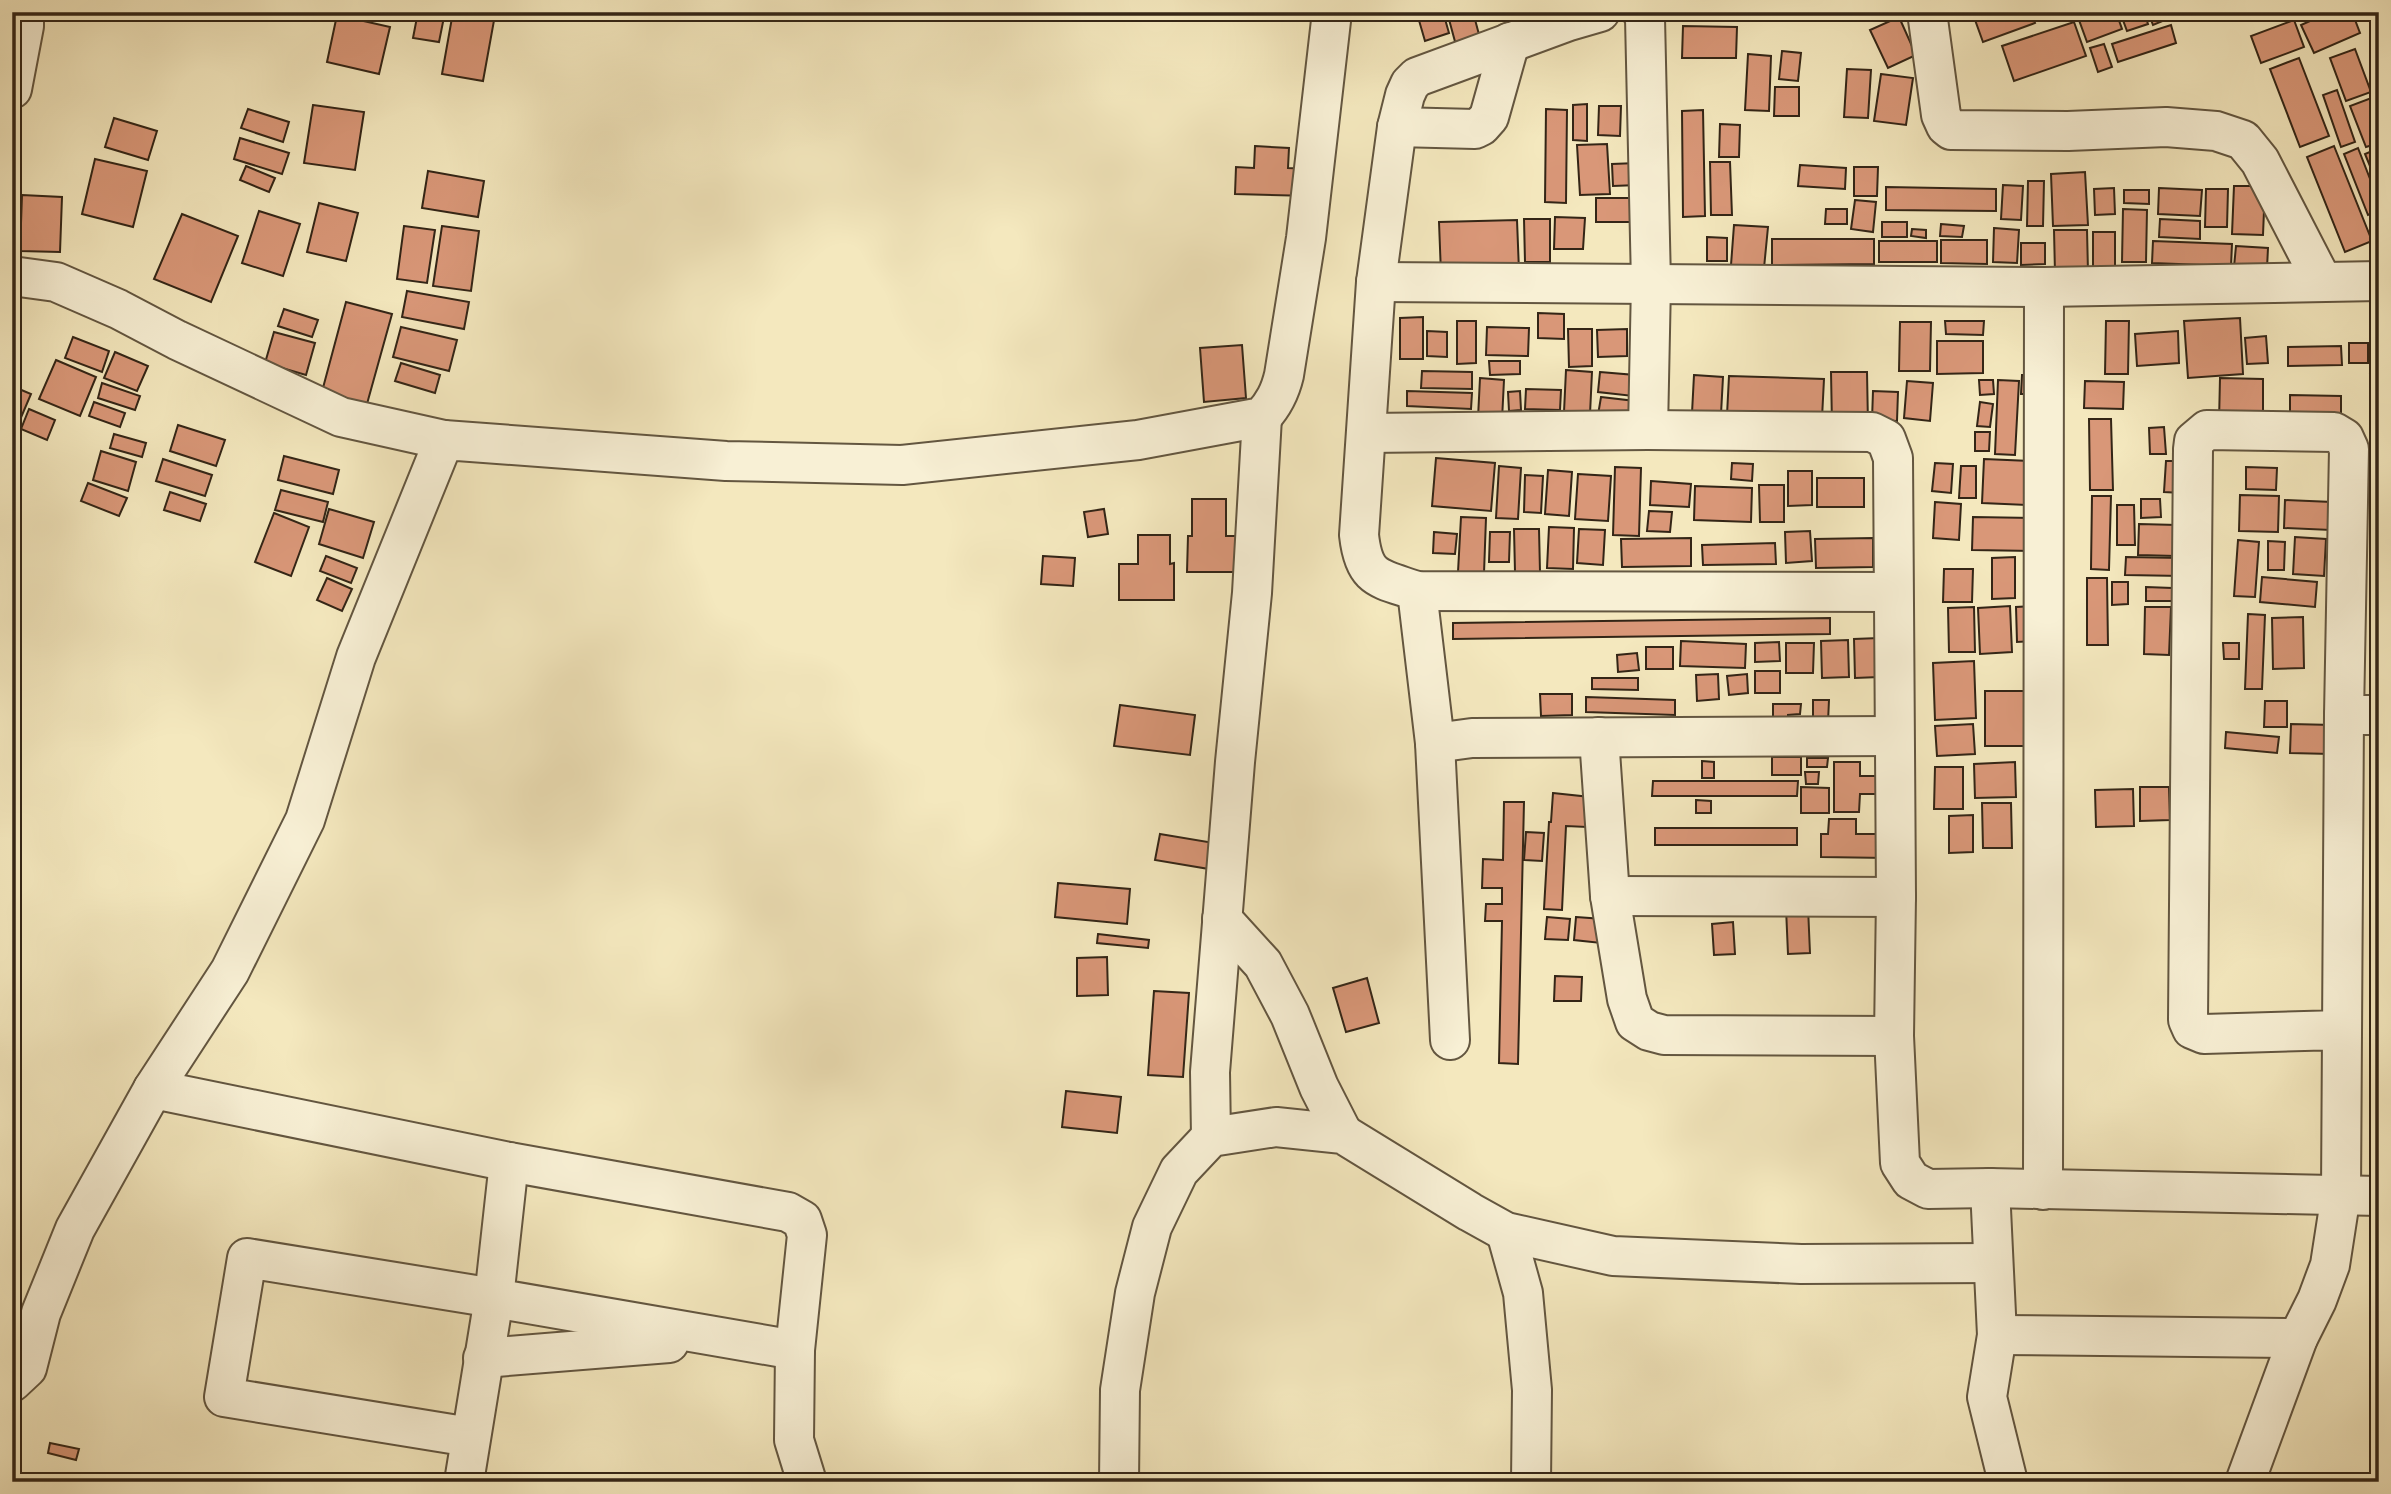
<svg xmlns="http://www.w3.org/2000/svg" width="2391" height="1494" font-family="Cardo,serif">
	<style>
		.building { fill: #d99778; stroke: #332516; stroke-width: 2 }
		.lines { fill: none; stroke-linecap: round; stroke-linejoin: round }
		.minor-casing { stroke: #635640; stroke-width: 42 }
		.minor { stroke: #f8f0d5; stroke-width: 38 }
	</style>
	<rect width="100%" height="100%" fill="#f4e8be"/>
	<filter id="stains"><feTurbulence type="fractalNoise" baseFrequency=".00286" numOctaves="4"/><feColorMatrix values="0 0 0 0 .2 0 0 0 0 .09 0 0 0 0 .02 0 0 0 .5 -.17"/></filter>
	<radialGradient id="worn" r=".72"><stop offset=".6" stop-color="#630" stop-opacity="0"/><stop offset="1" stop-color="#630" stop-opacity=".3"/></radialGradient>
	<g class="building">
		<path d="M418 12H445L439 42 413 38Z"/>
		<path d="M453 12 495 15 483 81 442 74Z"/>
		<path d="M1433 12H1443L1449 33 1425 41 1418 17Z"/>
		<path d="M1447 12H1473L1481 42 1457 49Z"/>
		<path d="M1482 12H1505L1485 19Z"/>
		<path d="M1525 12H1535L1540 30 1512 38 1506 18Z"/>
		<path d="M1987 12H2031L2035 23 1983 42 1974 17Z"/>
		<path d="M2037 12H2062L2040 20Z"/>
		<path d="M2102 12H2116L2122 29 2087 42 2079 20Z"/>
		<path d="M2120 12H2144L2148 24 2127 31Z"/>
		<path d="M2148 12H2168L2170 18 2153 25Z"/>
		<path d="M2330 12H2352L2360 33 2314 53 2301 25Z"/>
		<path d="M337 15 390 27 379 74 327 62Z"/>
		<path d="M1899 17 1916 55 1888 68 1870 30Z"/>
		<path d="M2294 20 2304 47 2261 63 2251 36Z"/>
		<path d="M2074 22 2086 56 2014 81 2002 46Z"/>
		<path d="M2171 25 2176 43 2118 62 2112 44Z"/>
		<path d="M1683 26 1737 27 1736 58H1682Z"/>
		<path d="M2104 44 2112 67 2098 72 2090 48Z"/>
		<path d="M2355 49 2371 92 2346 101 2330 58Z"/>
		<path d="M1782 51 1801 53 1798 81 1779 79Z"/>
		<path d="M1748 54 1771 56 1769 111 1745 110Z"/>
		<path d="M2299 58 2329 136 2300 147 2270 69Z"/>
		<path d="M1847 69 1871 70 1868 118 1844 117Z"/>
		<path d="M1881 74 1913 78 1906 125 1874 121Z"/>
		<path d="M1775 87H1799V116H1774Z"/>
		<path d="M2337 90 2355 142 2341 147 2323 95Z"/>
		<path d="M2374 97 2379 110V143L2366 147 2350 106Z"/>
		<path d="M1587 104V141L1573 140V105Z"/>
		<path d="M313 105 364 112 355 170 304 163Z"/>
		<path d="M1599 106H1621L1620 136 1598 135Z"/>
		<path d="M248 109 289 122 283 142 241 128Z"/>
		<path d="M1546 109 1567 110 1566 203 1545 202Z"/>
		<path d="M1703 110 1705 216 1683 217 1682 111Z"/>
		<path d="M114 118 157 131 148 160 105 147Z"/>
		<path d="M1720 124 1740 125 1739 157H1719Z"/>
		<path d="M240 138 289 153 282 174 234 159Z"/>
		<path d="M1607 144 1610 194 1580 195 1577 145Z"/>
		<path d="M1255 146 1289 148 1288 168 1312 169 1311 196 1235 194 1236 167 1254 168Z"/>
		<path d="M2334 146 2372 241 2345 252 2307 157Z"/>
		<path d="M2358 148 2379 202V210L2368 215 2344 154Z"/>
		<path d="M2379 148V188L2365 154Z"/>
		<path d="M95 159 147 171 133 227 82 214Z"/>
		<path d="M1710 162H1730L1732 215H1711Z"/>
		<path d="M1637 163 1638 185 1613 186 1612 164Z"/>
		<path d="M1800 165 1846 168 1845 189 1798 186Z"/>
		<path d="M246 166 275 178 269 192 240 180Z"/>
		<path d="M1854 167H1878L1877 196H1854Z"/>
		<path d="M428 171 484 181 478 217 422 208Z"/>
		<path d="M2085 172 2088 225 2053 226 2051 174Z"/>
		<path d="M2028 181H2044L2043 226H2027Z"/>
		<path d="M2003 185 2023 186 2021 220 2001 219Z"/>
		<path d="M2234 186H2265L2263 235 2232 234Z"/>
		<path d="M1886 187 1996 189V211L1886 210Z"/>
		<path d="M2114 188 2115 214 2095 215 2094 189Z"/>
		<path d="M2159 188 2202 190 2200 216 2158 214Z"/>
		<path d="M2206 189H2228L2227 227H2205Z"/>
		<path d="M2124 190H2149V204L2124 203Z"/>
		<path d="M22 195 62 197 60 252 20 251Z"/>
		<rect x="1596" y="198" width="35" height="24"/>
		<path d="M1855 200 1876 202 1873 232 1851 229Z"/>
		<path d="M319 203 358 213 346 261 307 252Z"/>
		<path d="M1826 209H1847V224H1825Z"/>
		<path d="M2123 209 2147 210 2146 262H2122Z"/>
		<path d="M259 211 300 224 283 276 242 263Z"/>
		<path d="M182 214 238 236 211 302 154 279Z"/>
		<path d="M1555 217 1585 218 1583 249H1554Z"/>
		<path d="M1524 219H1550V262H1525Z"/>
		<path d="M2160 219 2200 221V239L2159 237Z"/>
		<path d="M1517 220 1519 271 1441 274 1439 222Z"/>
		<rect x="1882" y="222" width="25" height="15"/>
		<path d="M1941 224 1964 226 1962 237 1940 236Z"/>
		<path d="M1734 225 1768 227 1764 268 1731 265Z"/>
		<path d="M404 226 435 230 427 283 397 279Z"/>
		<path d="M442 226 479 231 471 291 433 286Z"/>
		<path d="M1994 228 2019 230 2017 263 1993 262Z"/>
		<path d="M1912 229 1926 230V238L1911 236Z"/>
		<path d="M2054 230H2087L2088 272 2055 273Z"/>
		<rect x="2093" y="232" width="22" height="42"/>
		<path d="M1707 237 1727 238V261H1707Z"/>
		<path d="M1772 239H1874V264L1772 265Z"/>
		<path d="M1941 240H1987V264L1941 263Z"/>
		<rect x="1879" y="241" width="58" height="21"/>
		<path d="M2153 241 2232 244 2231 266 2152 263Z"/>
		<path d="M2021 243H2045V264L2021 265Z"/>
		<path d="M2236 246 2268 248 2267 268 2234 267Z"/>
		<path d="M407 291 469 302 464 329 402 317Z"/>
		<path d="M346 302 392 314 365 411 320 399Z"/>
		<path d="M284 309 318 320 312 337 278 326Z"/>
		<path d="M1538 313 1564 314V339L1538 338Z"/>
		<path d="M1423 317V359H1400V318Z"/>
		<path d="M2371 317H2379V373H2370Z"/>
		<path d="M2240 318 2243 374 2188 378 2184 321Z"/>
		<path d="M1457 321H1476V363L1457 364Z"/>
		<path d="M1945 321H1984L1983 335 1946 334Z"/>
		<path d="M2106 321H2129L2128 374H2105Z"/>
		<path d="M1900 322H1931L1930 371H1899Z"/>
		<path d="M401 327 457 340 449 371 393 357Z"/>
		<path d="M1487 327 1529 328 1528 356 1486 355Z"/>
		<path d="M1568 329H1592V366L1569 367Z"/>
		<path d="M1627 329V356L1598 357 1597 330Z"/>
		<path d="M1427 331 1447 332V357L1427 356Z"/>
		<path d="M2178 331 2179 363 2137 366 2135 334Z"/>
		<path d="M274 332 315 343 306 375 265 363Z"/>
		<path d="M2266 336 2268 363 2247 364 2245 338Z"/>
		<path d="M73 337 109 351 102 372 65 358Z"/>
		<path d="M1937 341H1983V373L1937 374Z"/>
		<rect x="2349" y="343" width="19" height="20"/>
		<path d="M1242 345 1246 398 1204 402 1200 348Z"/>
		<path d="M2341 346 2342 365 2288 366V347Z"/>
		<path d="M115 352 148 366 137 391 104 378Z"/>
		<path d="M56 360 96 377 80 416 39 399Z"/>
		<path d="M1489 361H1520V374L1490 375Z"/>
		<path d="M401 363 440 375 435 393 395 381Z"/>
		<path d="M1566 370 1592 372 1590 414 1564 412Z"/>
		<path d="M1422 371 1472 372V389L1421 388Z"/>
		<path d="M1600 372 1635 375 1633 396 1598 392Z"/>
		<path d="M1831 372H1867L1868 425H1832Z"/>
		<path d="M1694 375 1723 377 1721 414 1692 413Z"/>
		<path d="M2022 375H2031L2030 394H2021Z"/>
		<path d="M1729 376 1824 379 1822 418 1727 415Z"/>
		<path d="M1480 378 1504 380 1502 420 1478 418Z"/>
		<path d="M2220 378 2263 379V422H2219Z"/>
		<path d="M1979 380H1993L1994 394 1980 395Z"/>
		<path d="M1998 380 2019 381 2015 455 1995 454Z"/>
		<path d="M1907 381 1933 383 1930 421 1904 418Z"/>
		<path d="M2085 381 2124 382 2123 409 2084 408Z"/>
		<path d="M102 383 140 396 135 410 98 398Z"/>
		<path d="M12 386 31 394 17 427 12 425Z"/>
		<path d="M1526 389 1561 390 1560 410 1525 409Z"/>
		<path d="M1407 391 1472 393 1471 409 1407 406Z"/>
		<path d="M1520 391 1521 410 1509 411 1508 392Z"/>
		<path d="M1873 391 1898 392 1897 421 1872 420Z"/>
		<path d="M2290 395 2341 396V415L2290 414Z"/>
		<path d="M1601 397 1635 401 1633 419 1598 415Z"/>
		<path d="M94 402 125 413 120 427 89 416Z"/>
		<path d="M1980 402 1993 404 1990 427 1977 426Z"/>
		<path d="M29 409 55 420 47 440 21 429Z"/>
		<path d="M2089 419H2111L2113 490H2090Z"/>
		<path d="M178 425 225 440 216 466 170 451Z"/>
		<path d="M2164 427 2166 454H2150L2149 428Z"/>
		<path d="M1975 432H1990L1989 451H1975Z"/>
		<path d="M114 434 146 443 142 457 110 448Z"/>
		<path d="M101 451 136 462 128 491 93 480Z"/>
		<path d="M284 456 339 470 333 494 278 480Z"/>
		<path d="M1436 458 1495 463 1491 511 1432 506Z"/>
		<path d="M163 459 212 475 205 496 156 481Z"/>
		<path d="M1984 459 2030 461 2027 505 1982 503Z"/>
		<path d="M2166 461H2184L2182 493 2164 492Z"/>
		<path d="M1732 463 1753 464 1752 481 1731 479Z"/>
		<path d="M1935 463 1953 464 1951 493 1932 491Z"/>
		<path d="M1499 466 1521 468 1518 519 1496 518Z"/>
		<path d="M1961 466H1976V498H1959Z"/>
		<path d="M1615 467 1641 468 1639 536 1613 535Z"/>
		<path d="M2246 467 2277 468 2276 490 2246 489Z"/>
		<path d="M1548 470 1572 472 1569 516 1545 514Z"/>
		<path d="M1788 471H1812V505L1788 506Z"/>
		<path d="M1578 474 1611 476 1608 521 1575 519Z"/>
		<path d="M1525 475 1543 476 1541 513 1524 512Z"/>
		<rect x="1817" y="478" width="47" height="29"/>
		<path d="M1651 481 1691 484 1689 507 1650 505Z"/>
		<path d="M88 483 127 498 119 516 81 501Z"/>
		<path d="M1759 485H1784V522H1760Z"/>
		<path d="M1695 486 1752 488 1751 522 1694 520Z"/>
		<path d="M281 490 328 502 323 522 275 510Z"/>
		<path d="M170 492 206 504 200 521 164 510Z"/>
		<path d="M2240 495 2279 496 2278 532 2239 531Z"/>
		<path d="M2092 496H2111L2109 570 2091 569Z"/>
		<path d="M1192 499H1226V536H1243V572H1187L1188 536H1192Z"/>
		<path d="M2141 499H2160L2161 517 2141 518Z"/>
		<path d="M2285 500 2332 502 2331 530 2284 528Z"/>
		<path d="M1935 502 1961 504 1959 540 1933 538Z"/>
		<path d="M2117 505H2134L2135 545H2117Z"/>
		<path d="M329 509 374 522 363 558 319 544Z"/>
		<path d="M1104 509 1108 534 1088 537 1084 512Z"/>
		<path d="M1649 511 1672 512 1670 532 1647 531Z"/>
		<path d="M274 513 309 527 291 576 255 562Z"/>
		<path d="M1461 517 1486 518 1484 573 1458 572Z"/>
		<path d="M1973 517 2038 518V551L1972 550Z"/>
		<path d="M2139 524 2177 525 2176 556 2138 555Z"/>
		<path d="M1549 527 1574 528 1573 569 1547 568Z"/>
		<path d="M1514 529H1539L1540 572H1515Z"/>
		<path d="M1579 529 1605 530 1603 565 1577 563Z"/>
		<path d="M1810 531 1812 561 1786 563 1785 532Z"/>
		<path d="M1434 532 1457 534 1455 554 1433 553Z"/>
		<path d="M1490 532H1510L1509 562H1489Z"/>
		<path d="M1138 535H1170V564L1174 563V600H1119V564H1138Z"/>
		<path d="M2295 537 2326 539 2324 576 2293 574Z"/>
		<path d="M1691 538V566L1622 567 1621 539Z"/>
		<path d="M1873 538V567L1816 568 1815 539Z"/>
		<path d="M2238 540 2259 542 2255 597 2234 596Z"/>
		<path d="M2268 541 2285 542 2284 570H2268Z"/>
		<path d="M1775 543 1776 564 1703 565 1702 545Z"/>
		<path d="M326 556 357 568 351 583 320 571Z"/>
		<path d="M1043 556 1075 558 1073 586 1041 584Z"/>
		<path d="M2015 557V598L1992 599V558Z"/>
		<path d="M2126 557 2182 558V576L2125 575Z"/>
		<path d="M1944 569H1973L1972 602H1943Z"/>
		<path d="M2262 577 2317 582 2315 607 2260 602Z"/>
		<path d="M327 578 352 589 342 611 317 600Z"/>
		<path d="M2087 578H2107L2108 645H2087Z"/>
		<path d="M2112 582H2128V604L2112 605Z"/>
		<path d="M2146 587 2172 588V601H2146Z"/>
		<path d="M2010 606 2012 652 1980 654 1978 608Z"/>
		<path d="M2034 606 2035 641 2017 642 2016 607Z"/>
		<path d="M1974 607 1975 652H1949L1948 608Z"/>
		<path d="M2145 607H2171L2169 655 2144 654Z"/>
		<path d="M2248 614 2265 615 2262 689H2245Z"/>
		<path d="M2303 617 2304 668 2273 669 2272 618Z"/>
		<path d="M1830 618V634L1453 639V623Z"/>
		<path d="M1879 638V677L1855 678 1854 639Z"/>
		<path d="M1848 640 1849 677 1822 678 1821 641Z"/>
		<path d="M1681 641 1746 644 1745 668 1680 666Z"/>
		<path d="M1779 642 1780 661 1755 662V643Z"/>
		<path d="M1786 643H1814L1813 673H1786Z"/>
		<path d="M2223 643H2239V659H2224Z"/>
		<rect x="1646" y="647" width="27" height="22"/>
		<path d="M1637 653 1639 670 1618 672 1617 655Z"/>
		<path d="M1974 661 1976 718 1935 720 1933 663Z"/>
		<rect x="1755" y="671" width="25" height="22"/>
		<path d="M1718 674 1719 699 1697 701 1696 675Z"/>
		<path d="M1747 674 1748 693 1729 695 1727 676Z"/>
		<path d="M1592 678H1638V690L1592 689Z"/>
		<path d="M1985 691H2030L2031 746H1985Z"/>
		<path d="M1540 694H1572V715L1541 716Z"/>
		<path d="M1586 697 1675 700V715L1586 712Z"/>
		<path d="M1813 700H1829L1828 722H1813Z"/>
		<path d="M2265 701H2287V727H2264Z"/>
		<path d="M1773 704H1801L1800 714 1788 715V721H1773Z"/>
		<path d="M1120 705 1195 715 1190 755 1114 746Z"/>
		<path d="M1973 724 1975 754 1937 756 1935 726Z"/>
		<path d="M2291 724 2333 725 2331 754 2290 753Z"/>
		<path d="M2226 732 2279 737 2277 753 2225 748Z"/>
		<rect x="1772" y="757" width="29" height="18"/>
		<path d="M1807 758H1828L1827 767H1807Z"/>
		<path d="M1702 761 1714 762V778H1702Z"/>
		<path d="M1834 762H1860V776H1889V794H1860L1859 812H1834Z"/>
		<path d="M2015 762 2016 797 1975 798 1974 764Z"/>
		<path d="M1935 767H1963V809H1934Z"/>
		<path d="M1805 772H1819L1818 784H1806Z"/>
		<path d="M1653 781H1798L1797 796H1652Z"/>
		<path d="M1801 787 1829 788V813H1801Z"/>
		<path d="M2140 787H2169L2170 820 2140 821Z"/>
		<path d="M2133 789 2134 826 2096 827 2095 790Z"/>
		<path d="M1553 793 1590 797 1587 827 1566 826 1562 910 1544 909 1549 822H1551Z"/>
		<path d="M1696 800 1711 801V813H1696Z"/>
		<path d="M1504 802H1524L1518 1064 1499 1063 1502 921H1485L1486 904H1502V888H1482L1483 859 1503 860Z"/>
		<path d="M1982 803H2011L2012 848H1983Z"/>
		<path d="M1973 815V852L1949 853V816Z"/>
		<path d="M1829 819H1856V834H1887V858L1821 857V834H1828Z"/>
		<rect x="1655" y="828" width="142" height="17"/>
		<path d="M1526 832 1544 833 1542 861 1524 860Z"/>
		<path d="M1160 834 1220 844 1215 870 1155 860Z"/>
		<path d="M1058 883 1130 889 1127 924 1055 917Z"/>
		<path d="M1808 907 1810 953 1788 954 1786 908Z"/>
		<path d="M1547 917 1570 919 1568 940 1545 939Z"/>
		<path d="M1576 917 1603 919 1601 943 1574 940Z"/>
		<path d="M1733 922 1735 954 1714 955 1712 924Z"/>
		<path d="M1098 934 1149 940 1148 948 1097 943Z"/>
		<path d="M1107 957 1108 995 1077 996V958Z"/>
		<path d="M1555 976 1582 977 1581 1001H1554Z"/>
		<path d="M1367 978 1379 1023 1346 1032 1333 988Z"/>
		<path d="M1154 991 1189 993 1183 1077 1148 1075Z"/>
		<path d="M1066 1091 1121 1097 1117 1133 1062 1127Z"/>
		<path d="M50 1443 79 1449 76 1460 48 1453Z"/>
	</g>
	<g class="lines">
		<g class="minor-casing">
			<g id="minor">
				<path d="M1600 12 1569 21 1417 77 1410 84 1405 95 1397 127 1376 282 1359 535C1364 580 1379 578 1417 591L1892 592"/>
				<path d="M1642 12 1645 18 1651 283 1648 430"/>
				<path d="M1927 12 1941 115 1946 126 1951 130 2068 131 2166 127 2216 131 2243 140 2260 161 2322 281"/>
				<path d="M12 89 24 26V12"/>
				<path d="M1397 127 1475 129 1481 126 1489 117 1510 42"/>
				<path d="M12 276 56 282 118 309 177 340 341 417 444 440"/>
				<path d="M1376 282 2044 287 2379 281"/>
				<path d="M1367 433 1648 430 1872 432 1886 439 1893 458 1896 897 1894 1036 1900 1163 1911 1180 1928 1189 1990 1188 2379 1196"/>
				<path d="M1417 591 1435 743 1450 1040"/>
				<path d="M2344 715H2379"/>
				<path d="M1599 737 1610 896 1627 999 1635 1022 1649 1031 1664 1035 1894 1036"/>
				<path d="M1435 743 1472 738 1894 736"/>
				<path d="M1610 896 1896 897"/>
				<path d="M1222 919 1263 964 1290 1015 1319 1087 1343 1134"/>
				<path d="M153 1089 509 1162 788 1212 802 1220 807 1235 795 1350 794 1440 807 1482"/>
				<path d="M1211 1137 1210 1072 1235 762 1252 593 1262 417"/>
				<path d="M509 1162 494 1298 795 1350"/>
				<path d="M1990 1188 1997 1335 1987 1397 2008 1482"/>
				<path d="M2043 1190 2044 287"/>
				<path d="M1506 1232 1523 1293 1532 1390 1531 1482"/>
				<path d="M1997 1335 2298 1338"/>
				<path d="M483 1358 669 1343"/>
				<path d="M12 1382 27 1368 41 1313 75 1229 153 1089 230 971 305 820 356 657 444 440 726 461 902 465 1138 440 1262 417C1274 404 1280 392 1284 375L1306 238 1332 12"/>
				<path d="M464 1482 494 1298 247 1258 224 1397 470 1437"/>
				<path d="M1119 1482 1120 1390 1135 1293 1152 1227 1179 1171 1211 1137 1276 1127 1343 1134 1470 1212 1506 1232 1613 1256 1801 1264 1993 1263"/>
				<path d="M2245 1482 2298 1338 2317 1300 2330 1265 2341 1194 2344 715 2349 449 2344 438 2334 432 2207 430 2194 441 2193 449 2188 1020 2192 1029 2204 1034 2341 1030"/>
			</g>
		</g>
		<use href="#minor" class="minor"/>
	</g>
	<rect width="2391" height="1494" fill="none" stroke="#f4e8be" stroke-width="42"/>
	<rect x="14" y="14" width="2363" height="1466" fill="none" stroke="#332516" stroke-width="3.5"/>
	<rect x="21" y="21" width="2349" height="1452" fill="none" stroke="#332516" stroke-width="2"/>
	<rect width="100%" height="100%" filter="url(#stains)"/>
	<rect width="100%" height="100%" fill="url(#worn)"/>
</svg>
